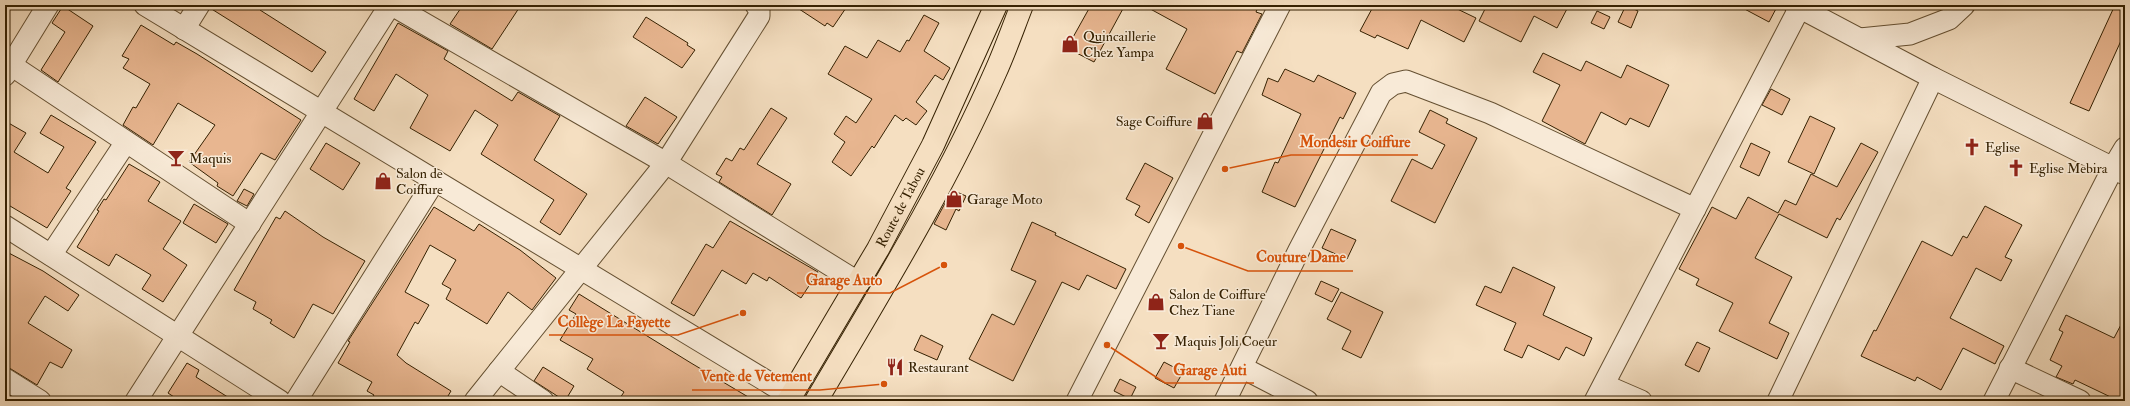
<svg xmlns="http://www.w3.org/2000/svg" width="2130" height="406" font-family="'IM FELL Double Pica',serif">
	<style>
		.building { fill: #e8b690; stroke: #352102 }
		.lines { fill: none; stroke-linecap: round; stroke-linejoin: round }
		.minor-casing { stroke: #655032; stroke-width: 23 }
		.major-casing { stroke: #352102; stroke-width: 24 }
		.minor { stroke: #f8ead7; stroke-width: 21 }
		.major { stroke: #f5dfc1; stroke-width: 22 }
		.labels { text-anchor: middle; stroke-width: 3; stroke-linejoin: round; paint-order: stroke }
		.poi-label { font-size: 14px; fill: #352102; stroke: #f8ead7; text-anchor: start }
		.street-label { font-size: 14px; fill: #352102; stroke: #f8ead7 }
		.leader { fill: none; stroke: #d6530b; stroke-width: 1.5 }
		.callout-dot { fill: #d6530b; stroke: #f8ead7; stroke-width: 1.5 }
		.callout-label { font-size: 15px; text-anchor: middle; font-weight: bold; fill: #d6530b; stroke: #f8ead7; stroke-width: 3; stroke-linejoin: round; paint-order: stroke }
	</style>
	<rect width="100%" height="100%" fill="#f5dfc1"/>
	<filter id="stains"><feTurbulence type="fractalNoise" baseFrequency=".005" numOctaves="4"/><feColorMatrix values="0 0 0 0 .2 0 0 0 0 .09 0 0 0 0 .02 0 0 0 .5 -.17"/></filter>
	<radialGradient id="worn" r=".72"><stop offset=".6" stop-color="#630" stop-opacity="0"/><stop offset="1" stop-color="#630" stop-opacity=".3"/></radialGradient>
	<g class="building">
		<path d="M211 5H263L260 10 326 52 312 72 210 8Z"/>
		<path d="M463 5H521L492 49 450 24Z"/>
		<path d="M793 5H848L833 27 827 23 825 26Z"/>
		<path d="M1091 5H1125L1094 62 1067 48Z"/>
		<path d="M1143 5H1259L1256 12 1262 14 1242 53 1237 51 1215 94 1166 69 1187 29Z"/>
		<path d="M1374 5H1449L1476 18 1464 42 1421 20 1408 49 1377 35 1375 38 1360 31Z"/>
		<path d="M1487 5H1569L1557 28 1534 16 1521 42 1479 21Z"/>
		<path d="M1626 5 1638 11 1631 28 1618 22Z"/>
		<path d="M1737 5H1778L1769 22Z"/>
		<path d="M2115 5H2125V32L2089 111 2070 103Z"/>
		<path d="M63 6 93 26 58 82 41 70 65 32 52 23Z"/>
		<path d="M1597 11 1610 17 1604 29 1591 23Z"/>
		<path d="M924 15 939 23 924 51 950 68 943 80 935 75 916 102 927 111 916 125 906 118 903 121 895 115 874 148 872 146 851 176 832 162 845 142 834 134 846 116 856 123 872 99 828 74 845 46 867 58 878 40 900 52 907 40 909 41Z"/>
		<path d="M646 17 688 43 687 45 695 50 682 68 633 37Z"/>
		<path d="M398 23 448 51 444 59 512 101 518 92 560 116 534 160 587 194 560 235 540 222 554 200 481 154 498 125 475 110 450 151 410 128 428 95 396 74 374 111 354 99Z"/>
		<path d="M141 25 174 45 176 42 197 54 301 120 275 160 261 153 233 196 217 186 218 183 189 162 215 125 178 103 153 145 123 125 133 107 136 108 150 84 123 68 129 59 122 56Z"/>
		<path d="M1543 53 1581 71 1586 61 1621 78 1627 65 1669 85 1649 127 1630 118 1626 125 1601 112 1585 144 1542 121 1560 85 1533 72Z"/>
		<path d="M1285 69 1314 82 1318 75 1356 93 1343 119 1340 117 1295 207 1262 192 1275 162 1278 163 1301 114 1262 95 1268 78 1278 82Z"/>
		<path d="M1771 89 1790 99 1782 115 1762 105Z"/>
		<path d="M645 97 677 117 658 144 626 126Z"/>
		<path d="M771 108 787 118 757 164 791 184 772 215 719 182 722 177 716 174 726 158 732 161 740 148 744 150Z"/>
		<path d="M1430 110 1448 119 1446 123 1477 138 1435 223 1391 201 1412 159 1432 169 1445 145 1419 132Z"/>
		<path d="M51 115 96 142 66 188 71 191 47 228 5 203V121L26 133 14 152 48 173 64 147 40 133Z"/>
		<path d="M1810 116 1835 128 1814 174 1788 162Z"/>
		<path d="M326 143 360 163 343 190 310 169Z"/>
		<path d="M1751 143 1770 152 1759 176 1740 167Z"/>
		<path d="M1861 143 1878 152 1840 220 1837 218 1827 238 1779 214 1755 258 1792 277 1769 323 1789 333 1777 359 1719 331 1733 303 1696 285 1699 279 1679 269 1712 207 1736 219 1748 197 1778 213 1785 200 1796 205 1811 174 1837 187Z"/>
		<path d="M1145 163 1173 178 1149 223 1135 215 1140 206 1126 199Z"/>
		<path d="M129 164 160 182 148 201 181 221 163 249 187 265 163 302 142 289 151 275 116 254 109 266 77 247 99 211 97 210 104 199 106 200Z"/>
		<path d="M244 189 254 194 247 206 237 201Z"/>
		<path d="M952 190 966 196 959 211 956 209 946 230 934 224Z"/>
		<path d="M194 204 228 224 216 243 183 223Z"/>
		<path d="M1985 206 2022 225 2005 257 2012 260 2001 281 1976 268 1950 318 2004 346 1995 364 1963 348 1941 390 1917 377 1915 381 1861 356 1874 330 1876 331 1922 241 1952 256 1963 236 1967 238Z"/>
		<path d="M434 207 474 231 479 224 520 250 556 278 532 310 508 292 487 324 446 299 451 289 442 284 456 260 430 245 405 292 429 305 418 324 415 322 397 355 406 363 451 391 445 401H370L374 395 367 391 372 382 338 363 350 342 348 341Z"/>
		<path d="M285 211 323 237 365 261 333 314 313 304 294 338 270 323 272 320 253 309 256 302 234 290 276 217 280 219Z"/>
		<path d="M730 221 818 272 801 298 769 277 767 281 753 273 746 284 722 270 694 316 671 303 706 244 713 248Z"/>
		<path d="M1032 222 1056 233 1055 235 1126 269 1116 289 1087 275 1079 290 1062 282 1013 381 969 359 992 314 1014 325 1036 281 1011 270Z"/>
		<path d="M1331 229 1356 240 1347 259 1322 248Z"/>
		<path d="M5 251 43 271 79 295 68 311 45 296 28 323 72 350 62 368 50 362 37 385 11 369 5 367Z"/>
		<path d="M1513 267 1555 287 1543 315 1592 338 1584 356 1566 347 1559 360 1528 345 1522 358 1504 350 1516 323 1476 305 1485 286 1501 293Z"/>
		<path d="M1321 281 1339 289 1332 302 1315 294Z"/>
		<path d="M1341 292 1383 312 1361 358 1342 349 1351 331 1327 319Z"/>
		<path d="M579 294 691 363 755 401H618L624 392 587 369 593 359 560 340 576 314 569 310Z"/>
		<path d="M2066 315 2114 338 2125 317V401H2119L2075 380 2073 384 2056 377 2062 366 2050 360 2063 332 2059 330Z"/>
		<path d="M921 335 943 346 937 360 914 350Z"/>
		<path d="M1697 342 1710 348 1699 372 1685 365Z"/>
		<path d="M1164 362 1183 372 1174 388 1155 378Z"/>
		<path d="M187 363 199 370 196 377 234 401H180L168 393Z"/>
		<path d="M543 367 574 386 565 401 534 381Z"/>
		<path d="M1120 379 1136 387 1130 399 1114 391Z"/>
		<path d="M5 393 13 398 11 401H5Z"/>
	</g>
	<g class="lines">
		<g class="minor-casing">
			<g id="minor">
				<path d="M145 5 791 396"/>
				<path d="M392 5 666 163 859 283"/>
				<path d="M1795 5 1933 78 2125 174"/>
				<path d="M184 29 199 5"/>
				<path d="M1860 39 1910 34 1949 19 1964 5"/>
				<path d="M11 65 250 224"/>
				<path d="M5 75 48 5"/>
				<path d="M5 226 280 401"/>
				<path d="M51 255 126 142"/>
				<path d="M1243 368 1307 401"/>
				<path d="M2010 368 2080 401"/>
				<path d="M499 371 543 401"/>
				<path d="M5 379 40 401"/>
				<path d="M1604 385 1641 401"/>
				<path d="M136 401 390 5"/>
				<path d="M296 401 435 180"/>
				<path d="M475 401 666 163 759 16V9L756 5"/>
				<path d="M1077 401 1280 5"/>
				<path d="M1225 401 1299 250 1381 93 1393 84 1406 81 1490 113 1695 209"/>
				<path d="M1595 401 1800 7"/>
				<path d="M1778 401 1933 78"/>
				<path d="M1994 401 2113 168 2125 148"/>
			</g>
		</g>
		<g class="major-casing">
			<g id="major">
				<path id="s1" d="M788 401 878 249 933 145 996 5"/>
				<path d="M816 401C879 294 945 187 995 73 1005 51 1013 28 1022 5"/>
			</g>
		</g>
		<use href="#minor" class="minor"/>
		<use href="#major" class="major"/>
	</g>
	<defs>
		<g id="shop-bare" transform="scale(1.38)"><path d="M-5-2.5h2.3a2.7 3.5 0 0 1 5.4 0H5L5.5 6h-11ZM-1.5-2.5h3a1.5 2.3 0 0 0-3 0Z" fill="#8f2418" stroke="#f8ead7" stroke-width="2.5" paint-order="stroke"/></g>
		<g id="church-bare" transform="scale(1.38)"><path d="M-1.2-6h2.4v3.5h3.3v2.4h-3.3V6h-2.4V-.1h-3.3v-2.4h3.3Z" fill="#8f2418" stroke="#f8ead7" stroke-width="2.5" paint-order="stroke"/></g>
		<g id="bar-bare" transform="scale(1.38)"><path d="M-6-5H6L.8 .8V4.5H3.5V6h-7V4.5H-.8V.8Z" fill="#8f2418" stroke="#f8ead7" stroke-width="2.5" paint-order="stroke"/></g>
		<g id="restaurant-bare" transform="scale(1.38)"><path d="M-5-6h1v4h1v-4h1v4h1v-4h1v5L-1.5 .5V6h-2V.5L-5-1ZM5-6V6H3V1.5H1.5Q1.5-4 5-6Z" fill="#8f2418" stroke="#f8ead7" stroke-width="2.5" paint-order="stroke"/></g>
	</defs>
	<g fill-rule="evenodd">
		<use href="#shop-bare" x="1070" y="44"/>
		<use href="#shop-bare" x="1205" y="121"/>
		<use href="#church-bare" x="1972" y="147"/>
		<use href="#bar-bare" x="176" y="158"/>
		<use href="#church-bare" x="2016" y="168"/>
		<use href="#shop-bare" x="383" y="181"/>
		<use href="#shop-bare" x="954" y="199"/>
		<use href="#shop-bare" x="1156" y="302"/>
		<use href="#bar-bare" x="1161" y="341"/>
		<use href="#restaurant-bare" x="895" y="367"/>
	</g>
	<g class="labels">
		<g class="poi-label">
			<text x="1083" y="41">Quincaillerie<tspan x="1083" dy="16">Chez Yampa</tspan></text>
			<text x="1192" y="126" text-anchor="end">Sage Coiffure</text>
			<text x="1985" y="152">Eglise</text>
			<text x="189" y="163">Maquis</text>
			<text x="2029" y="173">Eglise Mebira</text>
			<text x="396" y="178">Salon de<tspan x="396" dy="16">Coiffure</tspan></text>
			<text x="967" y="204">Garage Moto</text>
			<text x="1169" y="299">Salon de Coiffure<tspan x="1169" dy="16">Chez Tiane</tspan></text>
			<text x="1174" y="346">Maquis Joli Coeur</text>
			<text x="908" y="372">Restaurant</text>
		</g>
		<g class="street-label">
			<text dy="5" stroke="none"><textPath href="#s1" startOffset="224">Route de Tabou</textPath></text>
		</g>
	</g>
	<path class="leader" d="M1225 169L1291 155H1418M1181 246L1248 271H1353M944 265L890 293H797M743 313L678 335H549M1107 345L1165 383H1254M884 384L820 390H692"/>
	<g class="callout-dot">
		<circle cx="1225" cy="169" r="4"/>
		<circle cx="1181" cy="246" r="4"/>
		<circle cx="944" cy="265" r="4"/>
		<circle cx="743" cy="313" r="4"/>
		<circle cx="1107" cy="345" r="4"/>
		<circle cx="884" cy="384" r="4"/>
	</g>
	<g class="callout-label">
		<text x="1355" y="147">Mondesir Coiffure</text>
		<text x="1301" y="262">Couture Dame</text>
		<text x="844" y="285">Garage Auto</text>
		<text x="614" y="327">Collège La Fayette</text>
		<text x="1210" y="375">Garage Auti</text>
		<text x="756" y="381">Vente de Vetement</text>
	</g>
	<rect width="2130" height="406" fill="none" stroke="#f5dfc1" stroke-width="20"/>
	<rect x="6" y="6" width="2118" height="394" fill="none" stroke="#352102" stroke-width="2"/>
	<rect x="10" y="10" width="2110" height="386" fill="none" stroke="#352102"/>
	<rect width="100%" height="100%" filter="url(#stains)"/>
	<rect width="100%" height="100%" fill="url(#worn)"/>
</svg>
